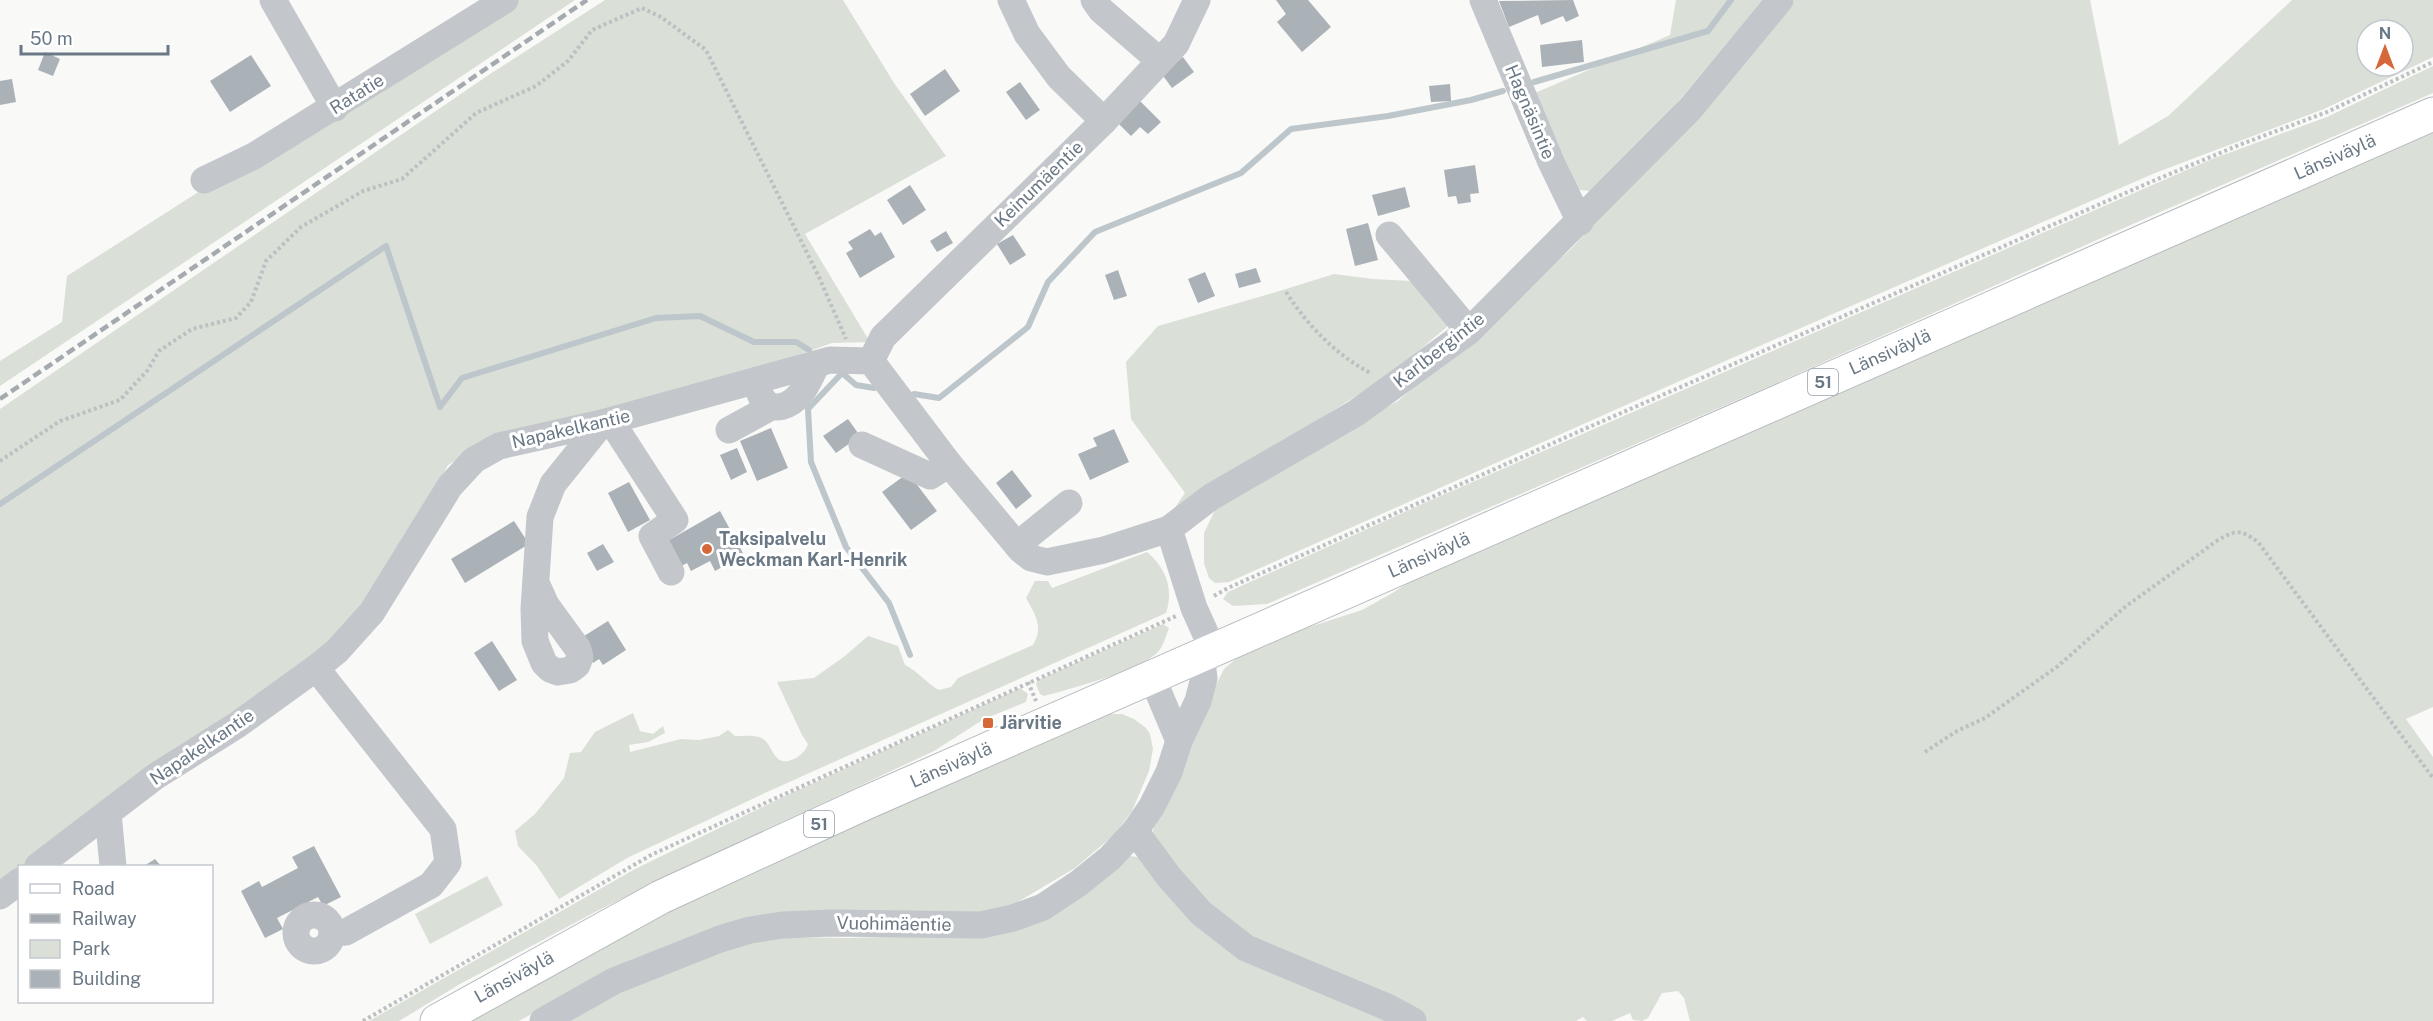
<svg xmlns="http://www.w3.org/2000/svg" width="2433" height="1021" font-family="'Public Sans',sans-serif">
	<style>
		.green { fill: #dadfd8; fill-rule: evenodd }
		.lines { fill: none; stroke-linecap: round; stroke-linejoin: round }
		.stream { stroke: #bdc6cb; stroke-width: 6 }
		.building { fill: #aab1b7 }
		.major-casing { stroke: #b6babe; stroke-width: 35 }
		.path { stroke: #bdbfc2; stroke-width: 4; stroke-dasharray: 3 3; stroke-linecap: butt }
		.minor { stroke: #c3c6ca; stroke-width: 27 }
		.major { stroke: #fff; stroke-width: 33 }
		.rail { stroke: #a4aaaf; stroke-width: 4.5; stroke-dasharray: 9 4.5; stroke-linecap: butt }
		.poi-dot { fill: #d66739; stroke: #fff; stroke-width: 2 }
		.labels { text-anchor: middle; stroke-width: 6; stroke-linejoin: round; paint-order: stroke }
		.shield { fill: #fff; stroke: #97a0aa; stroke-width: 1.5 }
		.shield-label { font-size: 16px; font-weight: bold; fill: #6a7885 }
		.street-label { font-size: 18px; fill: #6a7885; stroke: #fff }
		.poi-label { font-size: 18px; font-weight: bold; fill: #6a7885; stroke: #fff; text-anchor: start }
	</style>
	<rect width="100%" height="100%" fill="#f9f9f7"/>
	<g class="green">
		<path d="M507 0H575L0 386V361L62 322 67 276 211 184Z"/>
		<path d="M605 0H843L894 83 946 156 805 234 870 342 832 343 745 374 487 441 448 465 414 527 359 607 310 662 134 781 24 866H20L19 870 0 885V409L490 74Z"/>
		<path d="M1676 0H1763L1667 115 1590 191 1580 190 1571 185 1528 96 1670 35Z"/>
		<path d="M1794 0H2090L2119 145 2168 116 2292 0H2433V57L2324 109 2155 173 1682 380 1229 582 1215 583 1209 578 1204 563V533L1215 510 1298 456 1398 401 1571 249 1766 35ZM2367 30H2403V66H2367Z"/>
		<path d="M2433 66V93L2126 227 1781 381 1267 604 1233 606 1223 599 1228 592 1429 501 2212 159 2327 117Z"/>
		<path d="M2433 128V707L2406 719 2433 757V1021H1690L1684 998 1678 991 1662 993 1648 1018 1642 1021 1633 1020 1630 1013 1612 1021H1587L1583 1017 1576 1021H1423L1232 929 1151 839 1155 821 1171 797 1215 687 1224 669 1237 658 1252 650 1300 630 1362 610 1391 594 1432 567Z"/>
		<path d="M1334 274 1373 279 1429 282 1455 320 1390 375 1174 509 1185 493 1131 419 1126 362 1158 326 1273 293Z"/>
		<path d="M1147 552C1166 568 1174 589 1166 613L767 792 627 858 559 899 537 866 518 846 515 831 535 814 564 778 570 753 581 752 595 732 633 713 640 731 653 734 663 726 665 733 648 742 629 745 630 752 681 739 699 740 719 736 728 730 735 736C742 736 751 735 759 737 775 742 771 771 796 758 802 754 806 750 808 744L802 735 777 682 814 678 845 656 868 636 898 646 905 665C918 671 926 683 939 690L951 687 958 678 1033 645C1044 627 1035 614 1026 598L1035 581H1048L1052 588Z"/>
		<path d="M1163 624 1169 628C1166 636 1163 647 1157 653 1138 671 1070 689 1044 696L1040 694 1036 684 1038 680Z"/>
		<path d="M1020 688 1028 694 1026 702 984 719 934 751 675 872 597 911 460 984 399 1021H369L635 869 785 796Z"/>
		<path d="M1103 714H1122L1134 719 1146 728 1150 734 1153 749 1149 771 1132 811 1115 834 1075 868 1006 909 964 917 753 922 633 959 519 1021H462L621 934 725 882Z"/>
		<path d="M1122 855 1145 858 1201 922 1400 1021H560L721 945 772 937 850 938 995 934Z"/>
		<path d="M487 876 503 905 430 944 415 914Z"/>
	</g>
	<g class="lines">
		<g class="stream">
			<path d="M1534 82 1708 31 1731 0"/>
			<path d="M841 372 856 385 874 388"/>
			<path d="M842 373 808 409 811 462 846 547 889 603 910 655"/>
			<path d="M914 394 939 398 1028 327 1048 282 1095 232 1241 173 1291 129 1388 116 1471 100 1503 91"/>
			<path d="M0 504 386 246 440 407 462 378 656 318 700 316 754 342H796L809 350"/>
		</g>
	</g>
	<g class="building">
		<path d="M1276 0H1308L1331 27 1302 52 1277 22 1286 14Z"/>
		<path d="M1573 0 1579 16 1566 22 1563 16 1541 25 1538 15 1509 27 1499 1Z"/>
		<path d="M1582 40 1584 62 1542 67 1540 45Z"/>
		<path d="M45 52 60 59 53 76 38 70Z"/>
		<path d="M251 55 271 86 230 112 210 81Z"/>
		<path d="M1183 57 1194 72 1172 88 1161 73Z"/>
		<path d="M945 69 960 91 925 116 910 94Z"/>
		<path d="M12 79 16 102 0 105V81Z"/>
		<path d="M1020 82 1040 110 1026 120 1006 92Z"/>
		<path d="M1450 84 1451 101 1431 102 1429 86Z"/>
		<path d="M1140 101 1161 122 1148 134 1140 127 1131 136 1118 123Z"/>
		<path d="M1475 165 1479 193 1470 194 1471 202 1458 204 1456 196 1448 197 1444 170Z"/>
		<path d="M910 185 926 210 903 225 887 200Z"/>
		<path d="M1405 187 1410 207 1378 216 1372 195Z"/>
		<path d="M1368 223 1378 260 1355 266 1346 229Z"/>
		<path d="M870 229 875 236 881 232 895 257 860 278 846 253 853 249 848 242Z"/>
		<path d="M946 231 953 243 937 252 930 241Z"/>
		<path d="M1013 235 1026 255 1010 265 997 244Z"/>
		<path d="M1256 268 1261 282 1239 288 1235 274Z"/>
		<path d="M1118 270 1127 296 1114 300 1105 275Z"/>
		<path d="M1205 272 1215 296 1198 303 1188 279Z"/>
		<path d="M848 419 860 436 836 453 823 436Z"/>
		<path d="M771 428 788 468 757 481 740 441Z"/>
		<path d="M1114 429 1129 462 1090 480 1078 454 1097 446 1093 438Z"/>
		<path d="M737 448 747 472 731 480 720 455Z"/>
		<path d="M1012 470 1032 496 1016 509 996 483Z"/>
		<path d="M908 473 937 511 911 530 882 492Z"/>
		<path d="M629 482 650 520 628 532 608 493Z"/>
		<path d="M720 511 744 555 715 571 710 561 691 571 687 563 678 568 664 543Z"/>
		<path d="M514 521 529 544 465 583 451 559Z"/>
		<path d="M603 544 614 562 597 571 587 553Z"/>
		<path d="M608 621 626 650 603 665 599 659 593 663 582 644 584 636Z"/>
		<path d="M492 641 517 680 499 691 474 653Z"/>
		<path d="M314 846 341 897 323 906 318 897 277 918 283 929 265 938 241 891 259 881 262 887 298 868 292 857Z"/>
		<path d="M155 859 161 866H144Z"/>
	</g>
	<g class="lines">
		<g class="major-casing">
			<path id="major" d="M437 1021 661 897 863 804 2433 114"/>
		</g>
		<g class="path">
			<path d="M1286 292C1308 326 1336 355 1372 374"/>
			<path d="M0 461 60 421 120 400 147 371 159 351 192 329 236 318 251 302 266 261 301 227 363 191 402 179 476 113 536 86 568 61 592 30 642 8 661 17 706 50 819 277 846 339"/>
			<path d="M1214 596 1228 588 1589 427 2153 181 2239 145 2327 112 2433 62"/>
			<path d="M1028 682 1036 701"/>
			<path d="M1925 752 1957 731 1985 718 2058 666 2125 607 2218 540C2236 530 2240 529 2258 542L2433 778"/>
			<path d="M363 1021 653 854 1176 616"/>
		</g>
		<g class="minor">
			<path d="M273 0 335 108"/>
			<path d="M1011 0 1027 34 1059 77 1104 121"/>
			<path d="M1094 0 1101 10 1160 61"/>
			<path d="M1483 0 1551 162 1580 222"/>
			<path d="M204 180 254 156 505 0"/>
			<path d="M1389 235 1469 331"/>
			<path d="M871 361 883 337 1104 121 1176 44 1197 0"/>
			<path d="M757 380C758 386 759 394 762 398 772 415 792 405 801 393 808 385 812 373 817 364"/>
			<path d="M611 421 675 520 652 536 671 572"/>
			<path d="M729 430 771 407"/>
			<path d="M862 445 930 476 949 464"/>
			<path d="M1017 545 1069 503"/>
			<path d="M537 585 546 605 578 649 580 657 577 665 570 670 558 672 550 669 544 663 535 641 534 609 540 517 553 484 602 423"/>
			<path d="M1213 650 1194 608 1169 529 1211 497 1356 413 1469 331 1690 109 1780 0"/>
			<path d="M316 668 443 829 448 863 431 885 346 932 332 933"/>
			<path d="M1152 677 1179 741"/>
			<path d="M108 813 113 866"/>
			<path d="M1135 831 1169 877 1201 913 1246 948 1387 1007 1413 1021"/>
			<path d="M38 866 156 776 237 725 316 668 337 651 372 612 450 486 474 460 499 446 602 423 830 360 871 361 949 464 1021 550 1031 558 1047 562 1104 550 1169 529"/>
			<path d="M0 896 20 881"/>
			<circle cx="314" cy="933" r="18"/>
			<path d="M543 1021 614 981 720 939 750 930 783 925 832 923 981 925 1013 918 1043 907 1079 883 1110 858 1135 831 1152 806 1169 772 1179 741 1198 701 1204 678 1201 655"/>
		</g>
		<use href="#major" class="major"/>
		<path class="rail" d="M0 399 587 0"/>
	</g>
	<g class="poi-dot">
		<circle cx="707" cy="549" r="6"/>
		<rect x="982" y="717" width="12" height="12" rx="3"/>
	</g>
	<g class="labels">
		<g class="shield">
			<rect x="1808" y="369" width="30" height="26" rx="4.5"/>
			<rect x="804" y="811" width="30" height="26" rx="4.5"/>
		</g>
		<g class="shield-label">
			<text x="1823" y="388">51</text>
			<text x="819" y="830">51</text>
		</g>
		<g class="street-label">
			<text transform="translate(357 94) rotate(-32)" y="6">Ratatie</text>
			<text transform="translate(1530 112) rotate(67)" y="6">Hagnäsintie</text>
			<text transform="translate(2335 157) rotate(-24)" y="6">Länsiväylä</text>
			<text transform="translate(1039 184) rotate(-44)" y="6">Keinumäentie</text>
			<text transform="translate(1439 350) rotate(-38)" y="6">Karlbergintie</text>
			<text transform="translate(1890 352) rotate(-24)" y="6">Länsiväylä</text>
			<text transform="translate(571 429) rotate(-13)" y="6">Napakelkantie</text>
			<text transform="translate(1429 555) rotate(-24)" y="6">Länsiväylä</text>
			<text transform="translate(202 747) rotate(-34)" y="6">Napakelkantie</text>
			<text transform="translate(951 765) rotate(-24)" y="6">Länsiväylä</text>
			<text transform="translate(894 924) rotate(1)" y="6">Vuohimäentie</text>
			<text transform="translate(514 977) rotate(-29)" y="6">Länsiväylä</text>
		</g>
		<g class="poi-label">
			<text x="719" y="545">Taksipalvelu<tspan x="719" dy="21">Weckman Karl-Henrik</tspan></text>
			<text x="1000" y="729">Järvitie</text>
		</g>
	</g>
	<rect x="18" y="865" width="195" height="138" fill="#ffffff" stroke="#c3c9ce" stroke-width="1.5"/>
	<rect x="30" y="884" width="30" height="9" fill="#ffffff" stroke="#c3c9ce" stroke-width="1.5"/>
	<text x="72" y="895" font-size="18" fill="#6a7885">Road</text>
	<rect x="30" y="914" width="30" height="9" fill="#a4aaaf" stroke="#c3c9ce" stroke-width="1.5"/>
	<text x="72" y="925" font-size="18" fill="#6a7885">Railway</text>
	<rect x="30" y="940" width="30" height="18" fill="#dadfd8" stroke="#c3c9ce" stroke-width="1.5"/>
	<text x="72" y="955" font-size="18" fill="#6a7885">Park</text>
	<rect x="30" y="970" width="30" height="18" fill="#aab1b7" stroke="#c3c9ce" stroke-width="1.5"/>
	<text x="72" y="985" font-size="18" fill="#6a7885">Building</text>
	<g transform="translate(2385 48)"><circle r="28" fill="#ffffff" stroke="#c3c9ce" stroke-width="1.5"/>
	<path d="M0-4.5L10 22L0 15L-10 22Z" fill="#d66739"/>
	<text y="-9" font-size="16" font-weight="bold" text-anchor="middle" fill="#6a7885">N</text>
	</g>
	<path d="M21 45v9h147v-9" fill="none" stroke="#6a7885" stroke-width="3"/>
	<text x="30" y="45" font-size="18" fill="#6a7885" stroke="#ffffff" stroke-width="4.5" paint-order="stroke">50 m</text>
</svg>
